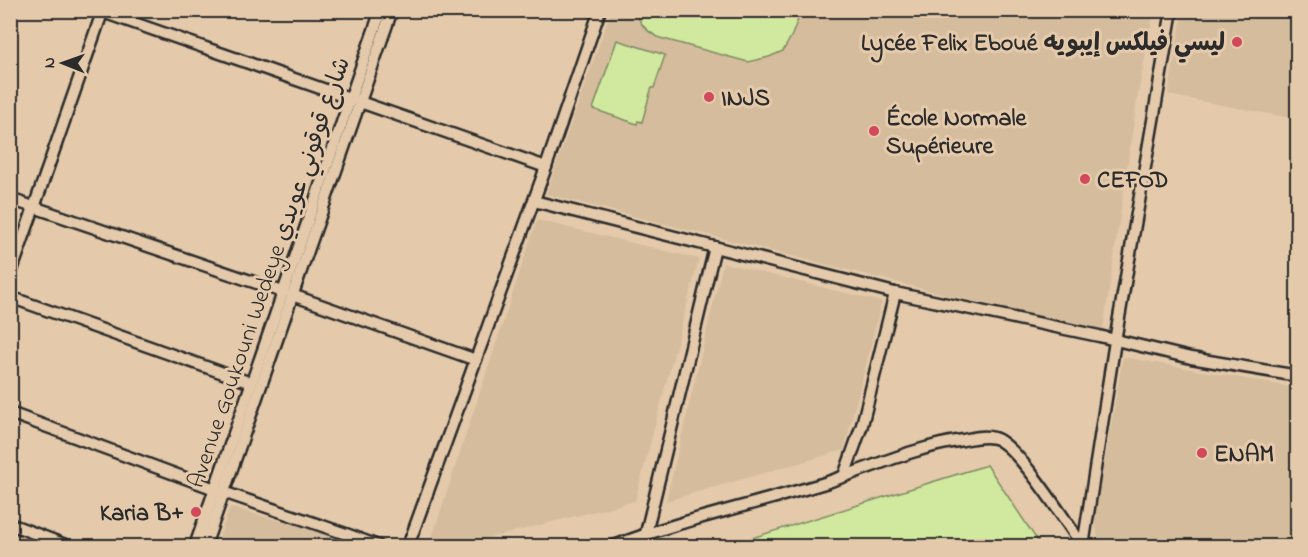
<svg xmlns="http://www.w3.org/2000/svg" width="1308" height="557" font-family="'Indie Flower','Playpen Sans Arabic',sans-serif">
	<style>
		.built { fill: #d4bc9d }
		.green { fill: #d1e99e; stroke: #7e8a64; stroke-width: 1.5 }
		.lines { fill: none; stroke-linecap: round; stroke-linejoin: round }
		.minor-casing { stroke: #2b2b2b; stroke-width: 15 }
		.minor { stroke: #e4caab; stroke-width: 10 }
		.poi-dot { fill: #d1495b; stroke: #e4caab; stroke-width: 2 }
		.labels { text-anchor: middle; stroke-width: 6; stroke-linejoin: round; paint-order: stroke }
		.poi-label { font-size: 24px; font-weight: bold; fill: #2b2b2b; stroke: #e4caab; text-anchor: start }
		.street-label { font-size: 24px; fill: #2b2b2b; stroke: #e4caab }
	</style>
	<rect width="100%" height="100%" fill="#e4caab"/>
	<filter id="ink" filterUnits="userSpaceOnUse"><feTurbulence type="fractalNoise" baseFrequency=".0167" numOctaves="2"/><feDisplacementMap in="SourceGraphic" scale="12" xChannelSelector="R" yChannelSelector="G"/><feConvolveMatrix kernelMatrix="1 2 1 2 8 2 1 2 1" color-interpolation-filters="sRGB"/></filter>
	<g filter="url(#ink)">
		<g class="built">
			<path d="M611 11H1154L1138 94 1103 330 943 294 546 194Z"/>
			<path d="M1183 11H1297V119L1168 95Z"/>
			<path d="M537 220 699 259 635 501 458 546H429Z"/>
			<path d="M723 263 882 302 844 450 666 501Z"/>
			<path d="M1123 357 1297 388V546H1104L1097 535 1095 517Z"/>
			<path d="M230 507 348 540 363 546H216Z"/>
		</g>
		<g class="green">
			<path d="M636 11V10L801 11 792 35 783 51 769 57 748 62 660 38C646 31 640 25 636 11Z"/>
			<path d="M617 40 665 55 654 88H652L651 90 642 122 638 121 637 124 593 109Z"/>
			<path d="M987 465 1041 546H726Z"/>
		</g>
		<g class="lines">
			<g class="minor-casing">
				<g id="minor">
					<path d="M97 10 546 167"/>
					<path d="M10 199 283 292"/>
					<path d="M534 201 895 293 1099 336 1191 358 1298 376"/>
					<path d="M10 276 103 10"/>
					<path d="M292 295 476 360"/>
					<path d="M10 297 251 383"/>
					<path d="M10 413 215 489"/>
					<path d="M844 476 862 425 895 293"/>
					<path d="M223 492 346 534 378 546"/>
					<path d="M10 524 68 546"/>
					<path d="M646 533 715 247"/>
					<path d="M195 546 381 10"/>
					<path d="M205 546 392 10"/>
					<path d="M408 546 546 167 600 10"/>
					<path d="M614 546C683 519 757 504 828 482 873 467 915 447 963 440 973 438 984 435 994 438 1017 444 1067 524 1083 546"/>
					<path d="M1083 546 1115 341 1172 10"/>
				</g>
			</g>
			<use href="#minor" class="minor"/>
		</g>
	</g>
	<g class="poi-dot">
		<circle cx="1237" cy="42" r="6"/>
		<circle cx="709" cy="97" r="6"/>
		<circle cx="874" cy="131" r="6"/>
		<circle cx="1085" cy="179" r="6"/>
		<circle cx="1202" cy="453" r="6"/>
		<circle cx="196" cy="512" r="6"/>
	</g>
	<g class="labels">
		<g class="poi-label">
			<text x="1225" y="50" text-anchor="end">Lycée Felix Eboué ليسي فيلكس إيبويه</text>
			<text x="721" y="105">INJS</text>
			<text x="886" y="125">École Normale<tspan x="886" dy="28">Supérieure</tspan></text>
			<text x="1097" y="187">CEFOD</text>
			<text x="1214" y="461">ENAM</text>
			<text x="184" y="520" text-anchor="end">Karia B+</text>
		</g>
		<g class="street-label">
			<text transform="translate(268 272) rotate(-71)" y="8">Avenue Goukouni Wedeye شارع قوقوني عويدي</text>
		</g>
	</g>
	<rect width="1308" height="557" fill="none" stroke="#e4caab" stroke-width="36"/>
	<rect x="18" y="18" width="1272" height="521" fill="none" stroke="#2b2b2b" stroke-width="2" filter="url(#ink)"/>
	<g transform="translate(63 63) rotate(271)" stroke="#e4caab" stroke-width="4.5" paint-order="stroke">
	<path d="M0-4.5L10 22L0 15L-10 22Z" fill="#2b2b2b"/>
	<text y="-9" font-size="16" font-weight="bold" text-anchor="middle" fill="#2b2b2b">N</text>
	</g>
</svg>
